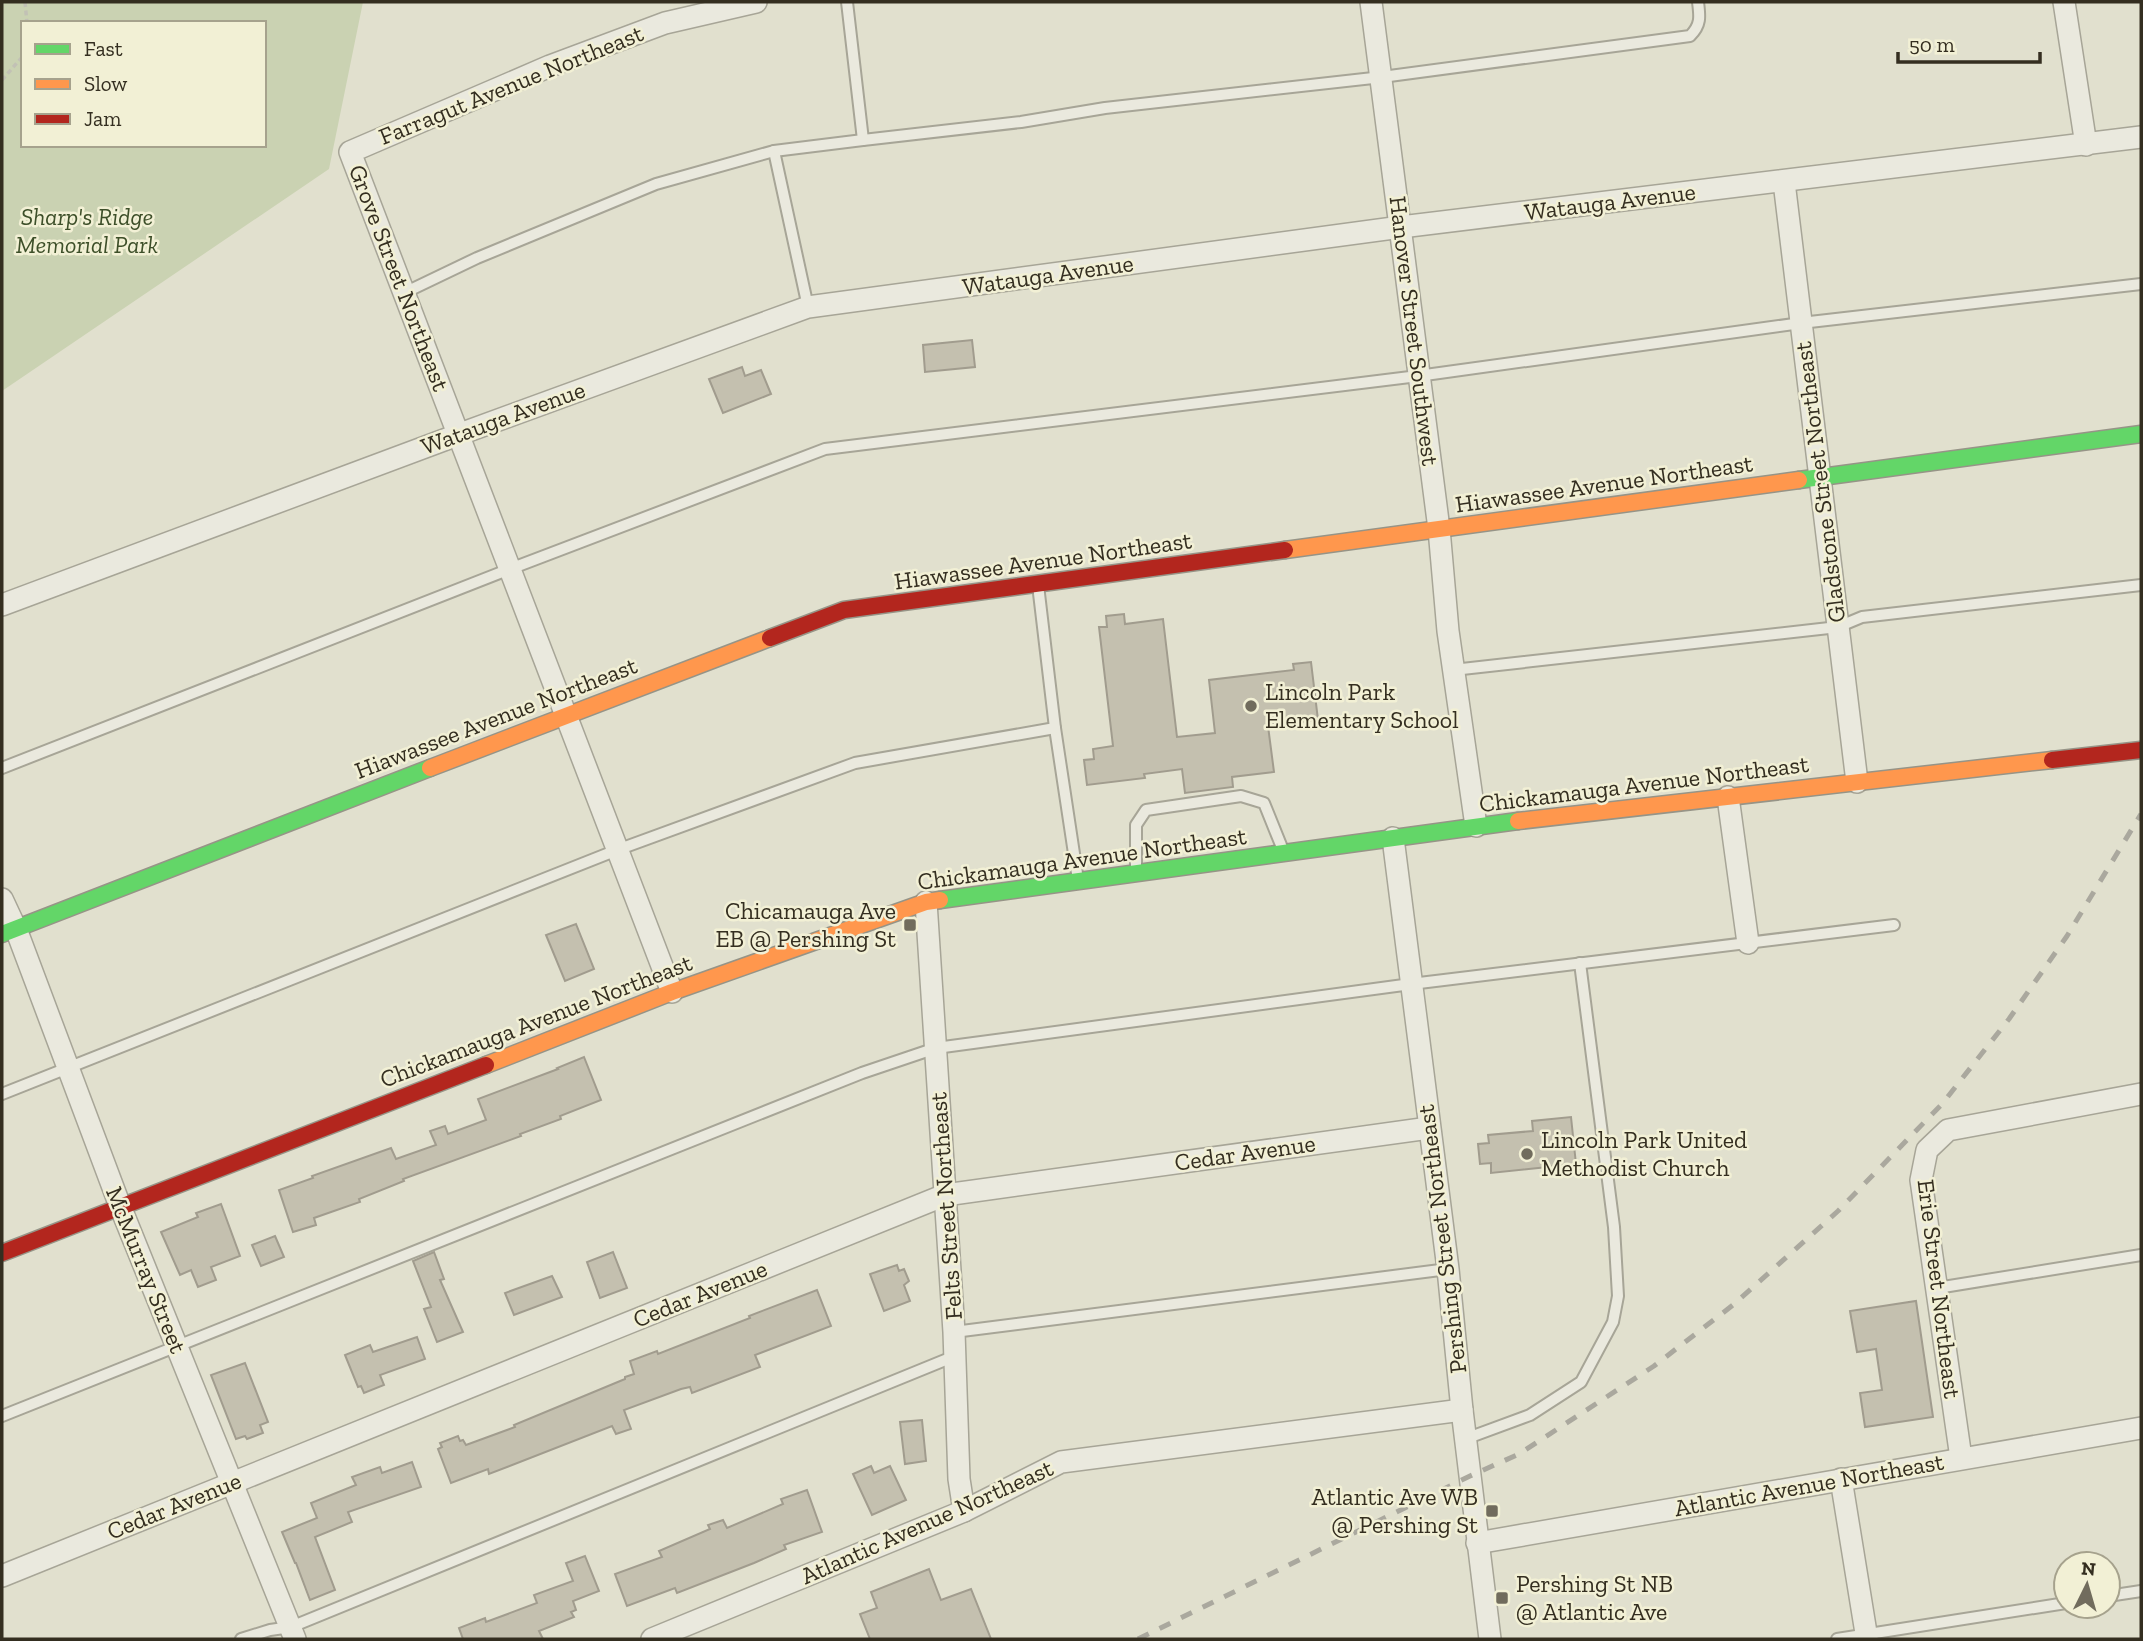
<svg xmlns="http://www.w3.org/2000/svg" width="2143" height="1641" font-family="'Zilla Slab',serif">
	<style>
		.green { fill: #cad2b2; fill-rule: evenodd }
		.building { fill: #c4c0af; stroke: #a19c8e; stroke-width: 2 }
		.lines { fill: none; stroke-linecap: round; stroke-linejoin: round }
		.lane-casing { stroke: #a7a597; stroke-width: 14 }
		.street-casing { stroke: #a7a597; stroke-width: 24 }
		.fast-casing { stroke: #969487; stroke-width: 19 }
		.slow-casing { stroke: #969487; stroke-width: 19 }
		.jam-casing { stroke: #969487; stroke-width: 19 }
		.path { stroke: #c2c1b5; stroke-width: 3.5; stroke-dasharray: 5 3.5; stroke-linecap: butt }
		.lane { stroke: #eae9de; stroke-width: 10 }
		.street { stroke: #eae9de; stroke-width: 21 }
		.fast { stroke: #63d668; stroke-width: 16 }
		.slow { stroke: #ff974d; stroke-width: 16 }
		.jam { stroke: #b3261e; stroke-width: 16 }
		.rail { stroke: #aaa89e; stroke-width: 5; stroke-dasharray: 12 12; stroke-linecap: butt }
		.poi-dot { fill: #716c5d; stroke: #f2f0d5; stroke-width: 2.5 }
		.labels { text-anchor: middle; stroke-width: 5; stroke-linejoin: round; paint-order: stroke }
		.street-label { font-size: 24px; fill: #342e20; stroke: #f2f0d5 }
		.park-label { font-size: 24px; font-style: italic; fill: #3d4f29; stroke: #f2f0d5 }
		.poi-label { font-size: 24px; fill: #342e20; stroke: #f2f0d5; text-anchor: start }
	</style>
	<rect width="100%" height="100%" fill="#e1e0ce"/>
	<path class="green" d="M2 2H363L329 169 2 391ZM23 23H264V145H23Z"/>
	<g class="building">
		<path d="M972 340 975 367 925 372 923 345Z"/>
		<path d="M742 367 745 376 761 370 771 394 723 413 709 379Z"/>
		<path d="M1124 614 1125 624 1163 619 1177 737 1215 733 1209 680 1294 670 1293 664 1311 662 1318 720 1268 726 1274 772 1232 777 1233 787 1185 793 1182 769 1144 774 1145 778 1087 785 1084 760 1094 759 1093 749 1113 746 1099 627H1107L1106 616Z"/>
		<path d="M576 924 594 969 565 981 546 935Z"/>
		<path d="M584 1057 601 1100 560 1116 561 1119 520 1134 521 1136 403 1179 404 1181 359 1199 360 1202 314 1218 316 1225 293 1232 279 1190 313 1178 312 1176 391 1148 396 1159 436 1145 430 1131 445 1126 448 1134 486 1120 478 1099 558 1069 557 1068Z"/>
		<path d="M1571 1117 1576 1164 1491 1173V1163L1480 1164 1478 1144 1489 1143 1488 1135 1533 1131 1532 1121Z"/>
		<path d="M221 1204 240 1256 211 1267 216 1280 198 1287 191 1270 180 1275 161 1232 198 1217 196 1213Z"/>
		<path d="M275 1236 284 1257 261 1266 252 1245Z"/>
		<path d="M434 1252 444 1279 440 1280 463 1332 437 1342 424 1309 431 1307 413 1261Z"/>
		<path d="M613 1252 627 1288 600 1298 587 1262Z"/>
		<path d="M897 1265 899 1271 904 1269 909 1281 904 1285 910 1301 884 1311 870 1274Z"/>
		<path d="M552 1276 562 1297 514 1315 505 1293Z"/>
		<path d="M817 1290 831 1326 755 1355 760 1367 692 1393 690 1387 681 1389 624 1410 631 1429 616 1434 612 1426 489 1474 488 1469 451 1483 438 1449 442 1447 440 1443 458 1436 460 1441 463 1440 466 1445 515 1427 514 1425 625 1379V1377L634 1374 630 1361 657 1351 658 1354 750 1318 749 1316Z"/>
		<path d="M1916 1301 1933 1417 1865 1427 1860 1393 1882 1390 1876 1349 1857 1352 1850 1311Z"/>
		<path d="M417 1337 425 1359 380 1375 384 1385 364 1393 361 1386 358 1387 345 1355 370 1345 373 1352Z"/>
		<path d="M245 1363 268 1422 260 1425 263 1433 247 1439 245 1436 236 1439 211 1375Z"/>
		<path d="M922 1420 926 1461 905 1464 900 1422Z"/>
		<path d="M412 1462 421 1487 348 1512 352 1522 315 1537 335 1590 310 1600 296 1563H295L282 1532 317 1518 311 1503 356 1485 352 1477 380 1467 382 1473Z"/>
		<path d="M871 1466 874 1473 890 1466 906 1500 872 1515 853 1474Z"/>
		<path d="M807 1490 822 1532 784 1545 786 1549 754 1563 677 1593 675 1588 627 1606 615 1574 662 1557 659 1551 710 1529 708 1525 723 1520 727 1528 783 1504 781 1499Z"/>
		<path d="M585 1556 599 1591 573 1601 576 1610 571 1612 574 1617 539 1631 543 1639H463L459 1628 485 1618 486 1622 537 1603 534 1595 573 1581 566 1563Z"/>
		<path d="M929 1569 941 1600 971 1589 991 1639H870L860 1614 877 1608 871 1592Z"/>
	</g>
	<g class="lines">
		<g class="lane-casing">
			<g id="lane">
				<path d="M847 2 863 140 1021 122 1105 108 1382 77 1690 36C1701 25 1700 17 1698 2"/>
				<path d="M774 151 808 307"/>
				<path d="M404 293 477 258 656 184 774 151 863 140"/>
				<path d="M1038 585 1055 728 1078 880"/>
				<path d="M1453 670 1838 627 1862 617 2141 585"/>
				<path d="M2 768 510 569 825 449 1418 376 1801 323 2141 284"/>
				<path d="M1136 872V825L1146 810 1241 796 1264 803 1283 850"/>
				<path d="M2 1094 617 850 855 763 1055 728"/>
				<path d="M1937 1288 2141 1255"/>
				<path d="M954 1332 1448 1269"/>
				<path d="M2 1416 862 1073 936 1048 1411 984 1894 925"/>
				<path d="M1465 1439 1530 1415 1581 1382 1613 1322 1618 1296 1614 1227 1580 963"/>
				<path d="M2108 1596 2141 1591"/>
				<path d="M241 1639 270 1630 291 1627 955 1356"/>
				<path d="M1837 1639 2066 1603"/>
			</g>
		</g>
		<g class="street-casing">
			<g id="street">
				<path d="M1371 2 1439 529 1448 631 1476 826"/>
				<path d="M2064 2 2086 145"/>
				<path d="M1784 182 1857 782"/>
				<path d="M2 605 460 434 808 307 1401 227 2141 137"/>
				<path d="M1728 797 1748 943"/>
				<path d="M1393 838 1448 1269 1462 1410 1490 1639"/>
				<path d="M2 899 16 929 120 1206 295 1639"/>
				<path d="M926 902 954 1332 959 1479 964 1511"/>
				<path d="M672 992C563 713 459 431 350 152L550 66 665 23 756 2"/>
				<path d="M1961 1458 1921 1180 1927 1150 1948 1130 2141 1094"/>
				<path d="M1841 1479 1867 1639"/>
				<path d="M1477 1543 2141 1428"/>
				<path d="M2 1576 945 1195 1429 1128"/>
				<path d="M652 1639 964 1511 1061 1462 1462 1410"/>
			</g>
		</g>
		<g class="fast-casing">
			<g id="fast">
				<path d="M1799 480 2141 434"/>
				<path d="M940 900 1518 821"/>
				<path d="M2 934 430 768"/>
			</g>
		</g>
		<g class="slow-casing">
			<g id="slow">
				<path d="M1285 550 1799 480"/>
				<path d="M430 768 770 638"/>
				<path d="M1518 821 2052 760"/>
				<path d="M486 1065 672 992 926 902 940 900"/>
			</g>
		</g>
		<g class="jam-casing">
			<g id="jam">
				<path d="M770 638 844 610 1285 550"/>
				<path d="M2052 760 2141 750"/>
				<path d="M2 1253 486 1065"/>
			</g>
		</g>
		<g class="path">
			<path d="M25 2 27 23"/>
			<path d="M2 80 23 56"/>
		</g>
		<use href="#lane" class="lane"/>
		<use href="#street" class="street"/>
		<use href="#fast" class="fast"/>
		<use href="#slow" class="slow"/>
		<use href="#jam" class="jam"/>
		<path class="rail" d="M1138 1639 1470 1476 1519 1454 1654 1366 1733 1305 1838 1211 1942 1104 2009 1019 2067 936 2141 814"/>
	</g>
	<g class="poi-dot">
		<circle cx="1251" cy="706" r="7"/>
		<rect x="903" y="918" width="14" height="14" rx="3.5"/>
		<circle cx="1527" cy="1154" r="7"/>
		<rect x="1485" y="1504" width="14" height="14" rx="3.5"/>
		<rect x="1495" y="1591" width="14" height="14" rx="3.5"/>
	</g>
	<g class="labels">
		<g class="street-label">
			<text transform="translate(511 85) rotate(-22)" y="8">Farragut Avenue Northeast</text>
			<text transform="translate(1610 202) rotate(-7)" y="8">Watauga Avenue</text>
			<text transform="translate(1048 275) rotate(-8)" y="8">Watauga Avenue</text>
			<text transform="translate(399 278) rotate(69)" y="8">Grove Street Northeast</text>
			<text transform="translate(1414 331) rotate(83)" y="8">Hanover Street Southwest</text>
			<text transform="translate(503 418) rotate(-20)" y="8">Watauga Avenue</text>
			<text transform="translate(1820 482) rotate(-97)" y="8">Gladstone Street Northeast</text>
			<text transform="translate(1604 484) rotate(-8)" y="8">Hiawassee Avenue Northeast</text>
			<text transform="translate(1043 561) rotate(-8)" y="8">Hiawassee Avenue Northeast</text>
			<text transform="translate(496 718) rotate(-21)" y="8">Hiawassee Avenue Northeast</text>
			<text transform="translate(1644 784) rotate(-7)" y="8">Chickamauga Avenue Northeast</text>
			<text transform="translate(1082 859) rotate(-8)" y="8">Chickamauga Avenue Northeast</text>
			<text transform="translate(536 1021) rotate(-21)" y="8">Chickamauga Avenue Northeast</text>
			<text transform="translate(1245 1153) rotate(-8)" y="8">Cedar Avenue</text>
			<text transform="translate(946 1206) rotate(-94)" y="8">Felts Street Northeast</text>
			<text transform="translate(1442 1239) rotate(-97)" y="8">Pershing Street Northeast</text>
			<text transform="translate(146 1270) rotate(68)" y="8">McMurray Street</text>
			<text transform="translate(1939 1289) rotate(83)" y="8">Erie Street Northeast</text>
			<text transform="translate(700 1294) rotate(-22)" y="8">Cedar Avenue</text>
			<text transform="translate(1809 1485) rotate(-10)" y="8">Atlantic Avenue Northeast</text>
			<text transform="translate(174 1506) rotate(-22)" y="8">Cedar Avenue</text>
			<text transform="translate(927 1522) rotate(-24)" y="8">Atlantic Avenue Northeast</text>
		</g>
		<g class="park-label">
			<text x="87" y="225">Sharp's Ridge<tspan x="87" dy="28">Memorial Park</tspan></text>
		</g>
		<g class="poi-label">
			<text x="1265" y="700">Lincoln Park<tspan x="1265" dy="28">Elementary School</tspan></text>
			<text x="896" y="919" text-anchor="end">Chicamauga Ave<tspan x="896" dy="28">EB @ Pershing St</tspan></text>
			<text x="1541" y="1148">Lincoln Park United<tspan x="1541" dy="28">Methodist Church</tspan></text>
			<text x="1478" y="1505" text-anchor="end">Atlantic Ave WB<tspan x="1478" dy="28">@ Pershing St</tspan></text>
			<text x="1516" y="1592">Pershing St NB<tspan x="1516" dy="28">@ Atlantic Ave</tspan></text>
		</g>
	</g>
	<rect width="2143" height="1641" fill="none" stroke="#342e20" stroke-width="7"/>
	<rect x="21" y="21" width="245" height="126" fill="#f2f0d5" stroke="#a6a28d" stroke-width="2"/>
	<rect x="35" y="44" width="35" height="10" fill="#63d668" stroke="#a6a28d" stroke-width="2"/>
	<text x="84" y="56" font-size="21" fill="#342e20">Fast</text>
	<rect x="35" y="79" width="35" height="10" fill="#ff974d" stroke="#a6a28d" stroke-width="2"/>
	<text x="84" y="91" font-size="21" fill="#342e20">Slow</text>
	<rect x="35" y="114" width="35" height="10" fill="#b3261e" stroke="#a6a28d" stroke-width="2"/>
	<text x="84" y="126" font-size="21" fill="#342e20">Jam</text>
	<g transform="translate(2087 1585) rotate(5)"><circle r="33" fill="#f2f0d5" stroke="#a6a28d" stroke-width="2"/>
	<path d="M0-5L12 26L0 18L-12 26Z" fill="#716c5d"/>
	<text y="-10" font-size="19" font-weight="bold" text-anchor="middle" fill="#342e20">N</text>
	</g>
	<path d="M1898 52v10h142v-10" fill="none" stroke="#342e20" stroke-width="3.5"/>
	<text x="1909" y="52" font-size="21" fill="#342e20" stroke="#f2f0d5" stroke-width="5" paint-order="stroke">50 m</text>
</svg>
